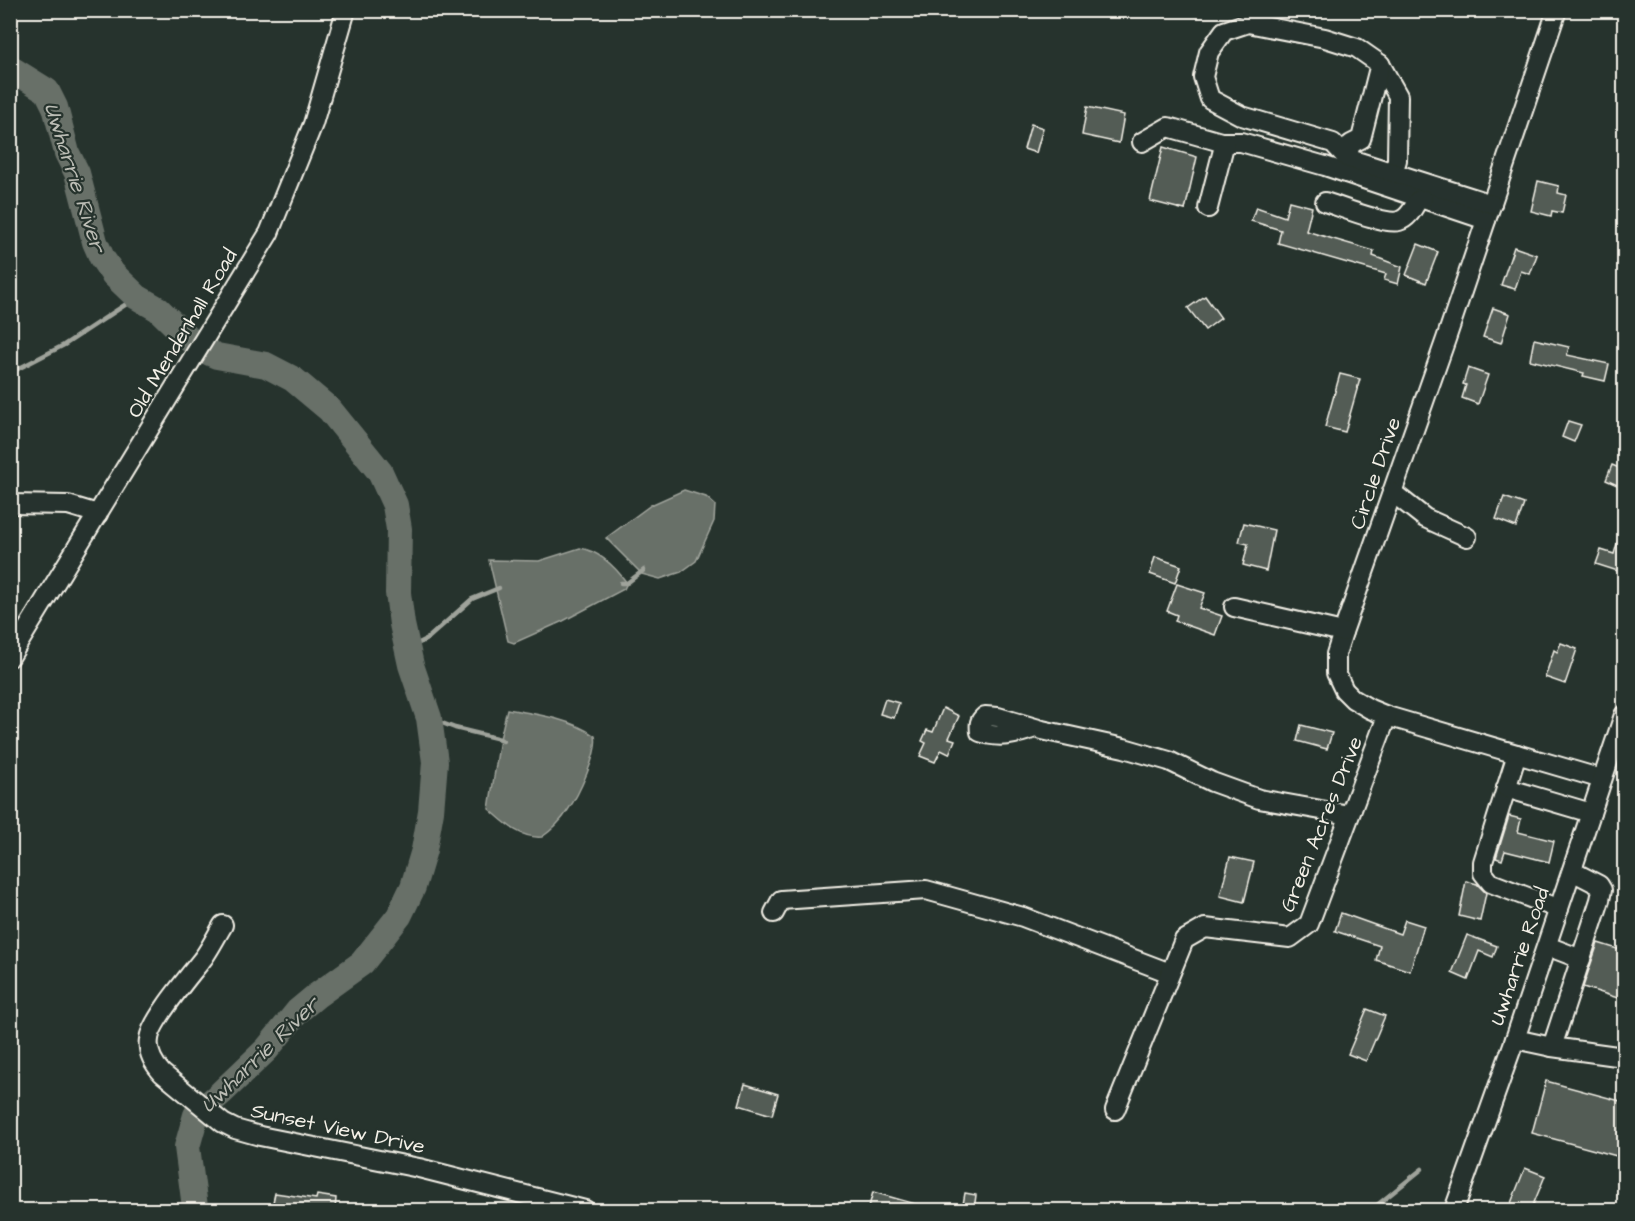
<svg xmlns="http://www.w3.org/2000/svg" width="1635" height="1221" font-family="'Architects Daughter',sans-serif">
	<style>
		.water { fill: #676f68; stroke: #9fa39b; stroke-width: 1.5 }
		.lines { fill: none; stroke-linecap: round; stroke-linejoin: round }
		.stream { stroke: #9fa39b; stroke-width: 4.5 }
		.river { stroke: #676f68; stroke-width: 26 }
		.building { fill: #525c55; stroke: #f4f1e8; stroke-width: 1.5 }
		.minor-casing { stroke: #f4f1e8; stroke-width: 22 }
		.minor { stroke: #26332d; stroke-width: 18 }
		.labels { text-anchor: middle; stroke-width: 4.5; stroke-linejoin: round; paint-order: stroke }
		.street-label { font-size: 21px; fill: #f4f1e8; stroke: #26332d }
		.water-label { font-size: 22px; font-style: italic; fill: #bcbdb5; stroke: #26332d }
	</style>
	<rect width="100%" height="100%" fill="#26332d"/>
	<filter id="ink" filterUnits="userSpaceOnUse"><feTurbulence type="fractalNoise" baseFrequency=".0167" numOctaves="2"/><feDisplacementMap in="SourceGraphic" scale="12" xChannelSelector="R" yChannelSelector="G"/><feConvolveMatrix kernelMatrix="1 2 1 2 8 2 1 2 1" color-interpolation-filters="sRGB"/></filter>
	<g filter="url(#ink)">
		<g class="water">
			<path d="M684 490 706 497 715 505 714 521 696 561 681 572 660 579 642 574 606 538 651 505Z"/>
			<path d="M580 548C599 551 616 568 627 583L624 589 563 621 514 643 508 641 489 560 539 561Z"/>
			<path d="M507 709C536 714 571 719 595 736 599 752 578 796 568 810 562 820 551 831 542 837 520 839 504 822 489 809L500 739Z"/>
		</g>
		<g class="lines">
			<g class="stream">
				<path d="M10 373 64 345 137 297"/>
				<path d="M621 583H627L644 570"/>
				<path d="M407 649 427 639 472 599 499 588"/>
				<path d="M429 718 455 728 500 739 503 741"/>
				<path d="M1371 1210 1422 1169"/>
			</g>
			<g class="river">
				<path d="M10 68 47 91 55 107 67 153 77 173 95 242 102 258 113 274 137 297 158 309 190 340"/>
				<path d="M193 1210 195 1207 187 1147 196 1115 221 1093 267 1049 298 1011 316 996 362 963 399 916 413 887 424 850 431 811 435 762 429 718 411 665 402 624 398 593 399 529 395 505 380 472 330 410 293 379 266 365 217 356 210 353"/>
			</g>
		</g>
		<g class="building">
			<path d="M1087 107 1124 115 1119 143 1082 135Z"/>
			<path d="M1031 124 1043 128 1036 153 1024 149Z"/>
			<path d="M1163 147 1197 157 1185 210 1150 201Z"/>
			<path d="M1538 181 1559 186 1558 193 1566 195 1562 213 1552 211 1551 216 1531 211Z"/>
			<path d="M1289 201 1312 207 1306 231 1374 251 1373 256 1402 267 1398 284 1384 280 1386 274 1278 243 1281 230 1251 221 1256 207 1285 217Z"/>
			<path d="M1418 244 1438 252 1426 283 1406 275Z"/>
			<path d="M1514 247 1537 255 1530 274 1521 271 1515 289 1501 285Z"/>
			<path d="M1205 296 1221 318 1205 330 1188 308Z"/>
			<path d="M1493 308 1510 314 1501 343 1483 337Z"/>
			<path d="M1534 339 1569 347 1567 355 1609 364 1605 381 1583 376 1584 373 1530 360Z"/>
			<path d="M1468 368 1488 375 1478 404 1462 398 1466 385 1463 384Z"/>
			<path d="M1340 374 1360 379 1345 432 1325 427Z"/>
			<path d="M1568 421 1581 425 1574 442 1562 437Z"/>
			<path d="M1612 465 1624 470V488L1606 480Z"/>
			<path d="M1504 497 1524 504 1516 527 1496 519Z"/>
			<path d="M1244 523 1274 530 1266 571 1243 565 1248 544 1239 542Z"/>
			<path d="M1622 527 1624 528V573L1596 564 1601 550 1614 554Z"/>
			<path d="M1155 557 1181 566 1175 583 1150 574Z"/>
			<path d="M1177 584 1205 593 1199 608 1222 616 1215 635 1175 621 1177 615 1167 611Z"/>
			<path d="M1561 643 1577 649 1565 684 1545 677 1554 650 1557 652Z"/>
			<path d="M885 699 899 703 894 718 880 714Z"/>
			<path d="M943 708 959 716 949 738 955 740 949 754 941 750 935 762 920 756 926 743 922 741 927 730 933 732Z"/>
			<path d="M1301 725 1332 733 1327 749 1297 741Z"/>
			<path d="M1509 816 1521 819 1518 832 1554 841 1549 862 1505 851 1502 860 1496 858Z"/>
			<path d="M1230 857 1254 862 1244 902 1220 896Z"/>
			<path d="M1466 881 1477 884 1486 893 1480 921 1459 916Z"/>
			<path d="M1341 913 1400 934 1405 920 1424 926 1410 971 1376 960 1380 946 1335 931Z"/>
			<path d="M1467 935 1497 946 1493 957 1479 951 1468 980 1452 973Z"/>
			<path d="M1598 943 1624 951V1000L1583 987Z"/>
			<path d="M1367 1009 1385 1016 1366 1061 1348 1054Z"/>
			<path d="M1546 1081 1624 1102V1158L1532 1133Z"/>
			<path d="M745 1084 778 1094 772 1115 739 1105Z"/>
			<path d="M1525 1168 1545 1176 1531 1210 1511 1203Z"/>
			<path d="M873 1192 926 1207V1210H868Z"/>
			<path d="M275 1193 316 1199 317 1195 336 1198 335 1210H295L272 1207Z"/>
			<path d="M965 1193 976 1195 974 1210H962Z"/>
		</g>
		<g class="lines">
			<g class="minor-casing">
				<g id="minor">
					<path d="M1557 10 1446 339 1343 632 1336 654V673L1344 690 1353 699 1370 709 1387 716 1602 779"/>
					<path d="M1380 64 1398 96 1397 160 1393 173"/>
					<path d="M1142 142 1168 127 1221 142H1241L1325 166 1486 220"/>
					<path d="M1347 158 1351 144 1361 139 1380 64 1357 48 1325 38 1248 23 1224 31 1209 52 1203 77 1210 99 1242 116 1333 143 1347 158 1492 204"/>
					<path d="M1325 202C1341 207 1385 225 1399 221 1409 218 1413 208 1418 200L1423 199"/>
					<path d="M1208 208 1225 142"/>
					<path d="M1392 492 1425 518 1467 537"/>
					<path d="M10 504 68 505 98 514"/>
					<path d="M1234 607 1343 632"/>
					<path d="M10 657 269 233 313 124 346 10"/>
					<path d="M1035 728C1016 735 999 739 980 732 979 724 979 721 985 716L998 717 1042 730 1124 748 1169 761 1212 782 1259 799 1349 815"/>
					<path d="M1517 754 1483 862V873L1491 883 1559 909"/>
					<path d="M1506 788 1591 813"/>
					<path d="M774 913 781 900 926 890 1023 917 1170 973"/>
					<path d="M223 925C217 935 211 947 204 957 191 974 151 1020 149 1039 147 1052 153 1063 162 1073L223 1123 235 1129 260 1136 419 1168 585 1210"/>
					<path d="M1547 946 1581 959"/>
					<path d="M1515 1039 1552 1047 1624 1057"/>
					<path d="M1552 1047 1600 900 1602 890 1599 885 1572 871"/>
					<path d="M1115 1110 1184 940 1205 928 1290 938 1309 924 1387 716"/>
					<path d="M1454 1210 1515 1039 1624 715"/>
				</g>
			</g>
			<use href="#minor" class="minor"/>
		</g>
	</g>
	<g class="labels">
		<g class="street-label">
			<text transform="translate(182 333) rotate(-59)" y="7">Old Mendenhall Road</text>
			<text transform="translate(1375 473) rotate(-71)" y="7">Circle Drive</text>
			<text transform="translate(1321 824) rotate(-68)" y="7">Green Acres Drive</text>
			<text transform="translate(1519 956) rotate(-71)" y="7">Uwharrie Road</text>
			<text transform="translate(338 1128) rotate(12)" y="7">Sunset View Drive</text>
		</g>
		<g class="water-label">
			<text transform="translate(76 177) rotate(72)" y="8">Uwharrie River</text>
			<text transform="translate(259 1054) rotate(-44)" y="8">Uwharrie River</text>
		</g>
	</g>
	<rect width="1635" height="1221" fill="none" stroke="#26332d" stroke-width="36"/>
	<rect x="18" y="18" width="1599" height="1185" fill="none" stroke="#f4f1e8" stroke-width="2" filter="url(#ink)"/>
</svg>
